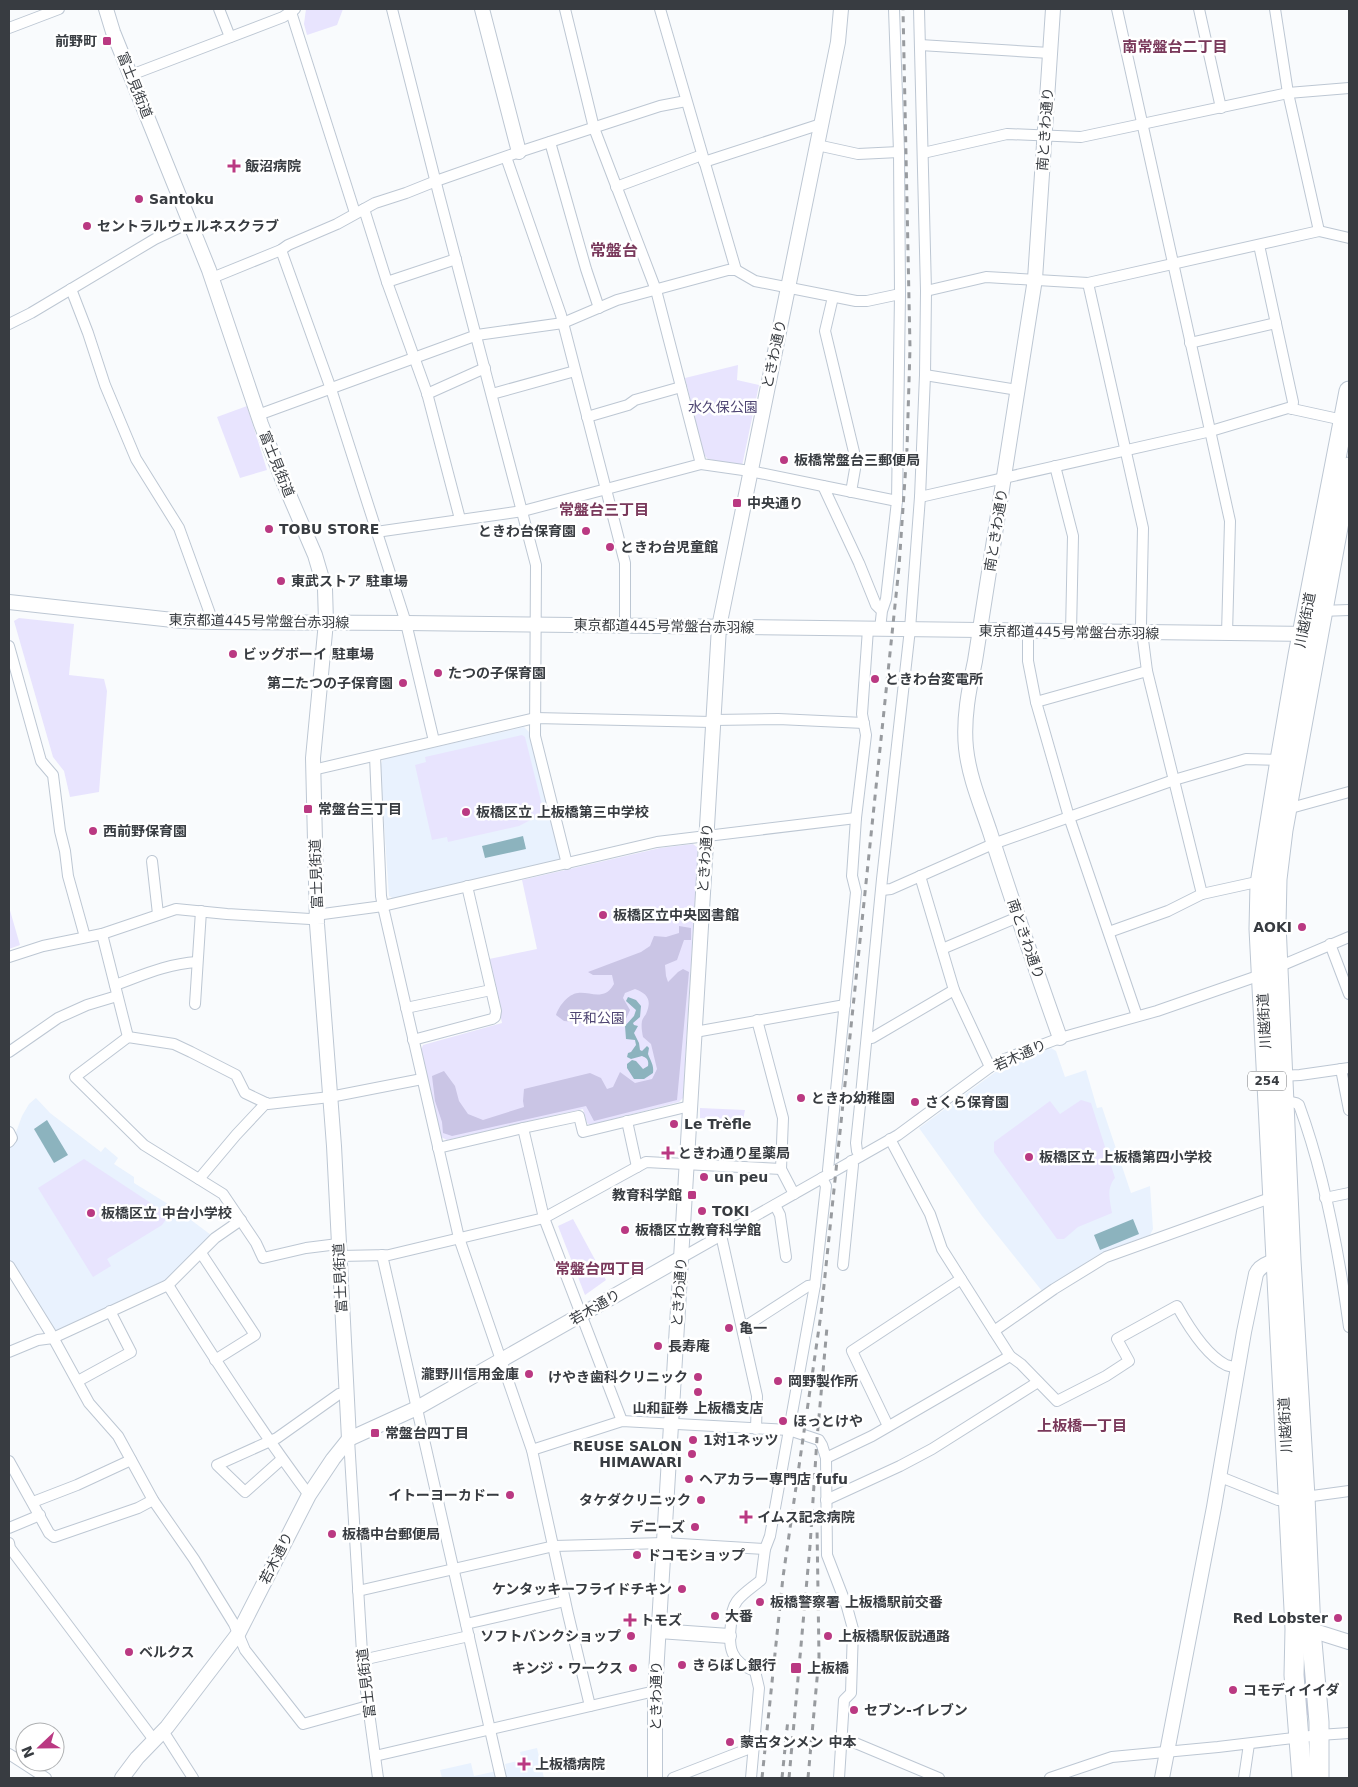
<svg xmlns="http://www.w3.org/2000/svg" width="1358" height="1787" font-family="'DejaVu Sans','Noto Sans JP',sans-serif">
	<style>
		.built { fill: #e9f2fe }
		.green { fill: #e8e4fe }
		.forest { fill: #cac5e5 }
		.water { fill: #8cb3be }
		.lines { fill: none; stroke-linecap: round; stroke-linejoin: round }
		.street-casing { stroke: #bdc7d3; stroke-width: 12 }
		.secondary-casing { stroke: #bdc7d3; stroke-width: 16 }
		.highway-casing { stroke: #bdc7d3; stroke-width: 21 }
		.street { stroke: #fff; stroke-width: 10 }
		.secondary { stroke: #fff; stroke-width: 14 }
		.highway { stroke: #fff; stroke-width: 19 }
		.rail { stroke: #989b9f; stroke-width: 3; stroke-dasharray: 6 6; stroke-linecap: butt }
		.poi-dot { fill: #ba3982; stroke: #fff; stroke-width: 2 }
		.labels { text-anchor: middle; stroke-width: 5; stroke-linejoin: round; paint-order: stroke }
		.shield { fill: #fff; stroke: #74767a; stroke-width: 1 }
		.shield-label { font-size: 12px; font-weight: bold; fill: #383c41 }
		.poi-label { font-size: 14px; font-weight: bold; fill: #383c41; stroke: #fff; text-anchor: start }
		.street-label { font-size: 14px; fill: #383c41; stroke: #fff }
		.park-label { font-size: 14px; fill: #4f4673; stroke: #fff }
		.neighbourhood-label { font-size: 15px; font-weight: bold; fill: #7a395b; stroke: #fff }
		.quarter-label { font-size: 16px; font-weight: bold; fill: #7a395b; stroke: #fff }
	</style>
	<rect width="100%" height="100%" fill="#f9fbfd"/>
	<g class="built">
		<path d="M524 727 531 734 561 858 557 862 394 899 389 896 380 766 383 759Z"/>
		<path d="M1051 1048 1056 1051 1065 1077 1086 1070 1097 1108 1102 1107 1131 1193 1150 1186 1153 1229 1150 1235 1103 1252 1042 1291 982 1216 919 1128 1009 1062Z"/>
		<path d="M36 1098 50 1113 101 1152 105 1147 118 1158 114 1164 134 1177V1183L168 1204 167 1208 175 1215 179 1211 211 1235 200 1250 163 1283 60 1330H55L9 1260V1147L16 1139 15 1135 22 1116 29 1104Z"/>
		<path d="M537 1748 544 1778H442L440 1770 471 1763 474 1776 506 1769 505 1764 522 1760 520 1752Z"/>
	</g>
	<g class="green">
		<path d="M306 9H343L337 25 307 35 304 24Z"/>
		<path d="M738 365 737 380 759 385 742 466 708 459 704 455 685 378Z"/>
		<path d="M247 406 267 470 240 478 217 417Z"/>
		<path d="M19 618 74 624 69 675 104 679 107 691 99 792 70 797 64 771 53 757 14 621Z"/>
		<path d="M522 735 525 737 544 813 519 826 448 842 447 837 432 840 415 765 426 762 425 757Z"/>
		<path d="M693 844 698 848 683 1098 679 1102 590 1125 587 1123 583 1109 447 1140 441 1137 421 1050 423 1045 502 1023 489 959 537 949 522 880 660 848Z"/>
		<path d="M9 907 20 945 9 949Z"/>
		<path d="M1081 1100 1091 1103 1115 1178C1106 1188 1110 1201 1112 1213L1078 1227 1064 1239H1057L994 1152V1142L1050 1101 1060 1114Z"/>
		<path d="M700 1108 745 1110 743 1120 700 1118Z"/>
		<path d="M84 1159 169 1215 162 1225 107 1259 111 1266 93 1277 38 1188Z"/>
		<path d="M573 1219 606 1280 585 1295 558 1226Z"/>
	</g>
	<g class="forest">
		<path d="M679 926 691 928V940H684L677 960 665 965 666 976 668 982 678 972 683 969 689 972 677 1100 594 1121 586 1106 452 1136 443 1133 442 1122 435 1101 432 1076 444 1071 455 1086 459 1101 468 1114 483 1120 524 1107 523 1101 524 1089 590 1073 601 1078 607 1089 613 1087 620 1072 635 1083 652 1079 657 1069 651 1044 643 1037C642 1032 641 1026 642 1021 643 1018 644 1017 646 1014 652 1000 648 994 635 989L625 993 623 998 630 1010 624 1023 617 1026 564 1021 556 1015C559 1006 568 994 578 993 586 992 595 996 602 994 608 993 611 989 614 984L612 975H593L588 972 641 952 650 946 654 936 666 937 679 933Z"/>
		<path d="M1304 1651 1310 1715 1303 1716 1300 1684Z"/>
	</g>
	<g class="water">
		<path d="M523 836 526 849 485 858 482 846Z"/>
		<path d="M628 997 636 1000 641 1006 640 1017 633 1023 634 1025 638 1026 634 1033 639 1043 640 1050 642 1051 647 1046 649 1048 648 1054C651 1062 654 1065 653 1073L644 1079H634L627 1068V1064L632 1060 636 1061 643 1069 648 1066C649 1060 647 1058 642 1056L631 1059 627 1057 628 1053 631 1052 636 1045 635 1040 626 1039 625 1026 634 1016 636 1010 626 1001Z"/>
		<path d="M47 1120 68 1155 54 1163 34 1129Z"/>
		<path d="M1133 1219 1139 1234 1100 1250 1094 1235Z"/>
	</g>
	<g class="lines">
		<g class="street-casing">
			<g id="street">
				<path d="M219 9 230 37"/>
				<path d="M392 9 439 195 536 565 535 736 567 864"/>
				<path d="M565 9 594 128 656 290 701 464 750 471 823 486"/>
				<path d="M660 9 736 270"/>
				<path d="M894 9 899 152 900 294 897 501"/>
				<path d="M1117 9 1230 521 1227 634"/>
				<path d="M1199 9 1221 108"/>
				<path d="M1275 9 1288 93 1319 231"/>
				<path d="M291 12 355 213"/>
				<path d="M9 28 59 9"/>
				<path d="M920 45 1050 53"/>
				<path d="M131 75 283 17 295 9"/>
				<path d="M550 142 586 269 599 308"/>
				<path d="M817 145 858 154 899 152"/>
				<path d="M923 153 1007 134 1081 137 1288 93 1349 88"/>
				<path d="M506 157 561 315 625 563V625"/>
				<path d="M704 162 821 124"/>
				<path d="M616 187 702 155"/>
				<path d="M364 209 387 282 427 393 460 519"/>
				<path d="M1259 245 1293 402 1292 409"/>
				<path d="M281 250 331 389 406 623 434 741"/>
				<path d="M212 278 281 250 288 245 337 224 375 203 406 193 436 181 519 152 660 106 686 101"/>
				<path d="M387 282 456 259"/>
				<path d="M1088 283 1143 528 1141 624 1147 671 1202 894 1252 883 1260 884"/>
				<path d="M71 289 88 333 105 385 136 459 179 528 213 622"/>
				<path d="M926 291 986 277 1088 283 1319 231 1349 238"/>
				<path d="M833 297 825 331 854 452 855 469 851 492"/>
				<path d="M9 324 31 313 155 239 191 222"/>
				<path d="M1190 343 1276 323"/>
				<path d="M925 375 1018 390"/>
				<path d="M427 394 485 368"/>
				<path d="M492 394 575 371"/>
				<path d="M258 415 477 335 563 323 617 300 728 270H736L755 281 856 301H867L900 294"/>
				<path d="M587 417 628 405 635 400 681 387"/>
				<path d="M1055 466 1073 536 1071 632"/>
				<path d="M920 497 1211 431 1288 408 1343 420"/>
				<path d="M376 532 523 511 701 464"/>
				<path d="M1320 611 1349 610"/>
				<path d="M880 629 882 611 886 599 897 501 823 486 859 563 876 605 882 611"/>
				<path d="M1028 631V661L1036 702 1069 817 1137 1016"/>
				<path d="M9 646 41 761 53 775 60 831 65 851 68 876 85 937"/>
				<path d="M1036 702 1147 671"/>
				<path d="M713 720 778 719 864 723"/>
				<path d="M375 756 381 896 384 911 459 1238 532 1450 568 1614 590 1706"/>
				<path d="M313 770 535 718 712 722"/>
				<path d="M1287 809 1349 792"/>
				<path d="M152 861 158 914"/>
				<path d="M920 876 954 990 990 1067"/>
				<path d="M882 890 891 889 993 844 1174 780 1246 759 1280 760"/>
				<path d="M1109 932 1168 911 1202 894"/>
				<path d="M102 934 128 1037"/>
				<path d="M1330 944 1349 994"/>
				<path d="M942 949 1018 917"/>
				<path d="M9 957 43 946 102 934 176 909 227 914 310 919 323 914 383 906 657 842 856 818"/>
				<path d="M115 985C143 975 167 964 197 962"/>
				<path d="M195 1004 201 911"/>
				<path d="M406 1008 491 990"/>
				<path d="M757 1020 783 1118 781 1169 794 1194"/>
				<path d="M695 1032 845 1005"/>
				<path d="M867 1038H872L954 990"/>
				<path d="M413 1040 492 1019 495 1017 496 1011 467 886"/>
				<path d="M9 1052 58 1018 87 1005 117 996"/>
				<path d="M1341 1069 1349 1110"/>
				<path d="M1280 1076 1300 1075 1349 1068"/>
				<path d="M1283 1100 1296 1103 1299 1105C1325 1176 1339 1252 1349 1327"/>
				<path d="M627 1121 637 1167"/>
				<path d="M523 1128 544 1218 622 1421"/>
				<path d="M9 1132 12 1138 9 1142"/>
				<path d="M890 1139 930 1214 942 1249 994 1331 1010 1356 1021 1364 1057 1401 1106 1376 1129 1361 1117 1339 1177 1306C1187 1324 1206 1355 1226 1365 1229 1366 1234 1367 1238 1368"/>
				<path d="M438 1148 523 1128 579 1116 583 1132 690 1106"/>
				<path d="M860 1156 857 1151 856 1143 860 1105 882 879 910 629 920 497 925 375 926 291 919 9"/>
				<path d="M830 1174 828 1170 856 892 852 876 856 818 866 735 862 714 868 629"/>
				<path d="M199 1179 236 1135 266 1103"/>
				<path d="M1325 1198 1349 1193"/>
				<path d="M775 1205 780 1215 786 1257"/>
				<path d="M721 1235 757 1396 756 1429"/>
				<path d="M338 1244 306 1248 263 1258 256 1243 223 1194 144 1145 75 1077 128 1037 174 1044 191 1052 236 1075 245 1093 268 1104 330 1097 422 1079"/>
				<path d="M201 1253 255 1335 215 1360"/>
				<path d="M382 1255 501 1778"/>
				<path d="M339 1256 389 1255 544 1218 646 1162 781 1169"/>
				<path d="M681 1258 898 1135 997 1062 1060 1038 1157 1011 1252 978 1349 937"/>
				<path d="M843 1265 853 1165 851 1161"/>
				<path d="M9 1266 50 1332 89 1403 118 1436 153 1500 194 1559 234 1624 245 1650 303 1724 368 1706"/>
				<path d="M168 1285C213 1357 258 1427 309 1495"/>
				<path d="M743 1328 808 1286 815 1285"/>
				<path d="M994 1331 1054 1289 1106 1257 1273 1197"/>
				<path d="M9 1352 38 1340 53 1338 168 1285 215 1238 241 1220"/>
				<path d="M78 1381 131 1352 110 1311"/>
				<path d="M888 1426 852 1351 961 1279"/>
				<path d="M349 1439 363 1669 378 1778"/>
				<path d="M532 1450 622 1421 789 1430 819 1440 822 1445 826 1458 827 1555 847 1607 853 1629 851 1693 844 1700 839 1778"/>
				<path d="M826 1458 872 1436 1010 1356"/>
				<path d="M282 1459 245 1492 217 1465 277 1438 339 1394 347 1393"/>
				<path d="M9 1461 49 1533 54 1537 138 1508 153 1500"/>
				<path d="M1218 1476 1278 1500 1288 1501"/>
				<path d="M1305 1497 1349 1491"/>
				<path d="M826 1500 900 1466 932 1449 1038 1382"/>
				<path d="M33 1502 77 1485 131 1460"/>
				<path d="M9 1528 40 1515"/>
				<path d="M9 1543 10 1548 154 1740"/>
				<path d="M358 1591 554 1546 664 1543 765 1549"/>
				<path d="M466 1624 565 1601"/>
				<path d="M362 1660 469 1636"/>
				<path d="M163 1731 193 1778"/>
				<path d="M841 1737 939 1778"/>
				<path d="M9 1754 46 1778"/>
				<path d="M375 1756 655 1691"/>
				<path d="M673 1778 753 1747"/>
				<path d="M751 1778 759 1688 755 1671C730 1662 728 1647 731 1624 731 1616 732 1608 737 1601 743 1593 753 1587 761 1580L765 1549 770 1536 815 1285 826 1186 822 1178"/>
				<path d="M1050 1778 1112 1757 1218 1747 1319 1735 1349 1733"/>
				<path d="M1244 1778 1249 1744"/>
			</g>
		</g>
		<g class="secondary-casing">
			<g id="secondary">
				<path d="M106 9 113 32 209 270 261 424 281 476 315 555 325 589 326 622 313 758 317 924 334 1146 349 1439"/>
				<path d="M482 9 519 152"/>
				<path d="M1053 9 1035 279 975 661C969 689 963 719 966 748 969 777 981 805 990 832 1012 901 1036 970 1060 1038"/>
				<path d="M9 602 182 621 213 622 406 623 1311 634"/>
				<path d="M1302 1629 1311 1630 1349 1642"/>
				<path d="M659 1631 729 1636"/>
				<path d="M122 1778 137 1758 167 1727 238 1634 309 1495 333 1459 349 1439 417 1408 681 1258"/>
				<path d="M655 1778V1691L719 627 838 42 841 9"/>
				<path d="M1162 1778 1214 1507 1244 1332 1256 1274C1261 1263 1274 1261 1285 1260"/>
			</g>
		</g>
		<g class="highway-casing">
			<g id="highway">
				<path d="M1302 1778 1294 1675 1295 1629 1259 929 1260 884 1280 760 1298 655 1349 391"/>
				<path d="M1319 1778V1722L1311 1630 1305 1497 1291 1260 1276 924 1277 879 1283 830 1349 467"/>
			</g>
		</g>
		<use href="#street" class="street"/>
		<use href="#secondary" class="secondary"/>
		<use href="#highway" class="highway"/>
		<g class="rail">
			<path d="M762 1778 783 1577 821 1314 899 567 907 449 910 348 903 9"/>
			<path d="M782 1778 788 1719"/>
			<path d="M789 1778 810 1546 817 1439 827 1327"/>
			<path d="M808 1778 819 1657 817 1527"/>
		</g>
	</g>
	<g class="poi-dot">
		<rect x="102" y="36" width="10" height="10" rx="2.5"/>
		<path d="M231.5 158.5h5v5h5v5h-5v5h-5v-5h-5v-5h5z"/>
		<circle cx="139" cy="199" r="5"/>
		<circle cx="87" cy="226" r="5"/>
		<circle cx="784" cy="460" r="5"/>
		<rect x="732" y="498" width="10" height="10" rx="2.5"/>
		<circle cx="269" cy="529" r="5"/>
		<circle cx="586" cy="531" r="5"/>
		<circle cx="610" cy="547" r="5"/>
		<circle cx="281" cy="581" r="5"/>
		<circle cx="233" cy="654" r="5"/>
		<circle cx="438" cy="673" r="5"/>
		<circle cx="875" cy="679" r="5"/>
		<circle cx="403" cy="683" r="5"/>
		<rect x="303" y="804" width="10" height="10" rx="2.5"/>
		<circle cx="466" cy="812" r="5"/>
		<circle cx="93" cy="831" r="5"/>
		<circle cx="603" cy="915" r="5"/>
		<circle cx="1302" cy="927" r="5"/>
		<circle cx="801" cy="1098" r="5"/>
		<circle cx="915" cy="1102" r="5"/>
		<circle cx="674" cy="1124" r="5"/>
		<path d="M665.5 1145.5h5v5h5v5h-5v5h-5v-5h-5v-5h5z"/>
		<circle cx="1029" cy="1157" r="5"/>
		<circle cx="704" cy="1177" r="5"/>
		<rect x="687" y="1190" width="10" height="10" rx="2.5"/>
		<circle cx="702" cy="1211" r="5"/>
		<circle cx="91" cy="1213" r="5"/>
		<circle cx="625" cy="1230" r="5"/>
		<circle cx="729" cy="1328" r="5"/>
		<circle cx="658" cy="1346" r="5"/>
		<circle cx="529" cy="1374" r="5"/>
		<circle cx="698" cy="1377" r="5"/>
		<circle cx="778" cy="1381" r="5"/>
		<circle cx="698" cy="1392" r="5"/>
		<circle cx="783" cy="1421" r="5"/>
		<rect x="370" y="1428" width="10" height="10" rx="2.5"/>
		<circle cx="693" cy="1440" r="5"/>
		<circle cx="692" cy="1454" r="5"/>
		<circle cx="689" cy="1479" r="5"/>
		<circle cx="510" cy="1495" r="5"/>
		<circle cx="701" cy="1500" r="5"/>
		<path d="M743.5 1509.5h5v5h5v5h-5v5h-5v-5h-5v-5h5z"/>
		<circle cx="695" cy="1527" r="5"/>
		<circle cx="332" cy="1534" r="5"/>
		<circle cx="637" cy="1555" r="5"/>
		<circle cx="682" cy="1589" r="5"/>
		<circle cx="760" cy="1602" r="5"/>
		<circle cx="715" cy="1616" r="5"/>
		<circle cx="1338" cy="1618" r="5"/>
		<path d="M627.5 1612.5h5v5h5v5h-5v5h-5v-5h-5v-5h5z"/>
		<circle cx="631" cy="1636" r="5"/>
		<circle cx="828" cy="1636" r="5"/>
		<circle cx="129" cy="1652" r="5"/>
		<circle cx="682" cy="1665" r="5"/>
		<circle cx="633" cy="1668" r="5"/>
		<rect x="790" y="1662" width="12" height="12" rx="2.5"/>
		<circle cx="1233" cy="1690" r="5"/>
		<circle cx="854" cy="1710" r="5"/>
		<circle cx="730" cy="1742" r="5"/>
		<path d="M521.5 1756.5h5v5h5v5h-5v5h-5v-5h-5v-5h5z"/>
	</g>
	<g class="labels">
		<rect class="shield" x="1248" y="1071.5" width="38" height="19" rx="4"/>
		<g class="shield-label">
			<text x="1267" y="1085">254</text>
		</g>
		<g class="poi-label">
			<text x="97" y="46" text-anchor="end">前野町</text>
			<text x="245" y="171">飯沼病院</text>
			<text x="149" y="204">Santoku</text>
			<text x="97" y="231">セントラルウェルネスクラブ</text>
			<text x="794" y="465">板橋常盤台三郵便局</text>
			<text x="747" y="508">中央通り</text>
			<text x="279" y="534">TOBU STORE</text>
			<text x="576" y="536" text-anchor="end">ときわ台保育園</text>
			<text x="620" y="552">ときわ台児童館</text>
			<text x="291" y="586">東武ストア 駐車場</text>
			<text x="243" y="659">ビッグボーイ 駐車場</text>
			<text x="448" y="678">たつの子保育園</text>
			<text x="885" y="684">ときわ台変電所</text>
			<text x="393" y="688" text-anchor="end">第二たつの子保育園</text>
			<text x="318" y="814">常盤台三丁目</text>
			<text x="476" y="817">板橋区立 上板橋第三中学校</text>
			<text x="103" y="836">西前野保育園</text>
			<text x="613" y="920">板橋区立中央図書館</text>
			<text x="1292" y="932" text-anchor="end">AOKI</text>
			<text x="811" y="1103">ときわ幼稚園</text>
			<text x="925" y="1107">さくら保育園</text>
			<text x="684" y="1129">Le Trèfle</text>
			<text x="678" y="1158">ときわ通り星薬局</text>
			<text x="1039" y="1162">板橋区立 上板橋第四小学校</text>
			<text x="714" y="1182">un peu</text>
			<text x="682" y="1200" text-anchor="end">教育科学館</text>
			<text x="712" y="1216">TOKI</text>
			<text x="101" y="1218">板橋区立 中台小学校</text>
			<text x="635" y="1235">板橋区立教育科学館</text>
			<text x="739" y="1333">亀一</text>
			<text x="668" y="1351">長寿庵</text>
			<text x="519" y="1379" text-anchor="end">瀧野川信用金庫</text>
			<text x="688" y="1382" text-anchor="end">けやき歯科クリニック</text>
			<text x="788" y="1386">岡野製作所</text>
			<text x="698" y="1413" text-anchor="middle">山和証券 上板橋支店</text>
			<text x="793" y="1426">ほっとけや</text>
			<text x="385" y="1438">常盤台四丁目</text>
			<text x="703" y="1445">1対1ネッツ</text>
			<text x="682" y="1451" text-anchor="end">REUSE SALON<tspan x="682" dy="16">HIMAWARI</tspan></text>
			<text x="699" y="1484">ヘアカラー専門店 fufu</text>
			<text x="500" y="1500" text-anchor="end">イトーヨーカドー</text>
			<text x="691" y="1505" text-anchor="end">タケダクリニック</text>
			<text x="757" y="1522">イムス記念病院</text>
			<text x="685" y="1532" text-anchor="end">デニーズ</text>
			<text x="342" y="1539">板橋中台郵便局</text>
			<text x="647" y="1560">ドコモショップ</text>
			<text x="672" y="1594" text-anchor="end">ケンタッキーフライドチキン</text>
			<text x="770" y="1607">板橋警察署 上板橋駅前交番</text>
			<text x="725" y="1621">大番</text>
			<text x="1328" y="1623" text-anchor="end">Red Lobster</text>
			<text x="640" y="1625">トモズ</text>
			<text x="621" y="1641" text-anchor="end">ソフトバンクショップ</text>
			<text x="838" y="1641">上板橋駅仮説通路</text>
			<text x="139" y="1657">ベルクス</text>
			<text x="692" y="1670">きらぼし銀行</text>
			<text x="623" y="1673" text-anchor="end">キンジ・ワークス</text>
			<text x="807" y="1673">上板橋</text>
			<text x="1243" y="1695">コモディイイダ</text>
			<text x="864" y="1715">セブン-イレブン</text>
			<text x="740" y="1747">蒙古タンメン 中本</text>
			<text x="535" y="1769">上板橋病院</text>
		</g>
		<g class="street-label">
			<text transform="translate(135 85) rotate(68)" y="5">富士見街道</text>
			<text transform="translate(1045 129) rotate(-86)" y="5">南ときわ通り</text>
			<text transform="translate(774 354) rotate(-78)" y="5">ときわ通り</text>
			<text transform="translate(277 464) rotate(68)" y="5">富士見街道</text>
			<text transform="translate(996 530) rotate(-81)" y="5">南ときわ通り</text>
			<text transform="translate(1305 620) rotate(-79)" y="5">川越街道</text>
			<text transform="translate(259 621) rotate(1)" y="5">東京都道445号常盤台赤羽線</text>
			<text transform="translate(664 626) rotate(1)" y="5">東京都道445号常盤台赤羽線</text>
			<text transform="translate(1069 632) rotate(1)" y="5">東京都道445号常盤台赤羽線</text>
			<text transform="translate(705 858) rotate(-86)" y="5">ときわ通り</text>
			<text transform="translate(316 874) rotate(-92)" y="5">富士見街道</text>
			<text transform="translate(1026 939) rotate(71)" y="5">南ときわ通り</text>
			<text transform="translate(1264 1021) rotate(-93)" y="5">川越街道</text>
			<text transform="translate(1020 1055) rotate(-24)" y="5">若木通り</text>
			<text transform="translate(340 1278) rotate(-93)" y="5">富士見街道</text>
			<text transform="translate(679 1292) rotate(-86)" y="5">ときわ通り</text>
			<text transform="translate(595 1307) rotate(-30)" y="5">若木通り</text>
			<text transform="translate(1285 1425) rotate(-93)" y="5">川越街道</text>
			<text transform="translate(276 1558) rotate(-63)" y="5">若木通り</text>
			<text transform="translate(366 1683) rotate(-97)" y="5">富士見街道</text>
			<text transform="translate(656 1696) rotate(-89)" y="5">ときわ通り</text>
		</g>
		<g class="park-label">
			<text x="723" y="412">水久保公園</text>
			<text x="597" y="1023">平和公園</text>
		</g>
		<g class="neighbourhood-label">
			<text x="1175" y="52">南常盤台二丁目</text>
			<text x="604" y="515">常盤台三丁目</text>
			<text x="600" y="1274">常盤台四丁目</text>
			<text x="1082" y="1431">上板橋一丁目</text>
		</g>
		<g class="quarter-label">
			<text x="614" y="256">常盤台</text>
		</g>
	</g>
	<rect width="1358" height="1787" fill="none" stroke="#383c41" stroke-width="20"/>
	<g transform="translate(40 1747) rotate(248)"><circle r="24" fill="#ffffff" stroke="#afb1b3"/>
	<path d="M0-4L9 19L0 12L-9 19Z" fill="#ba3982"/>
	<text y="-8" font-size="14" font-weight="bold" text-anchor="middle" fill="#383c41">N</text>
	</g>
</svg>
